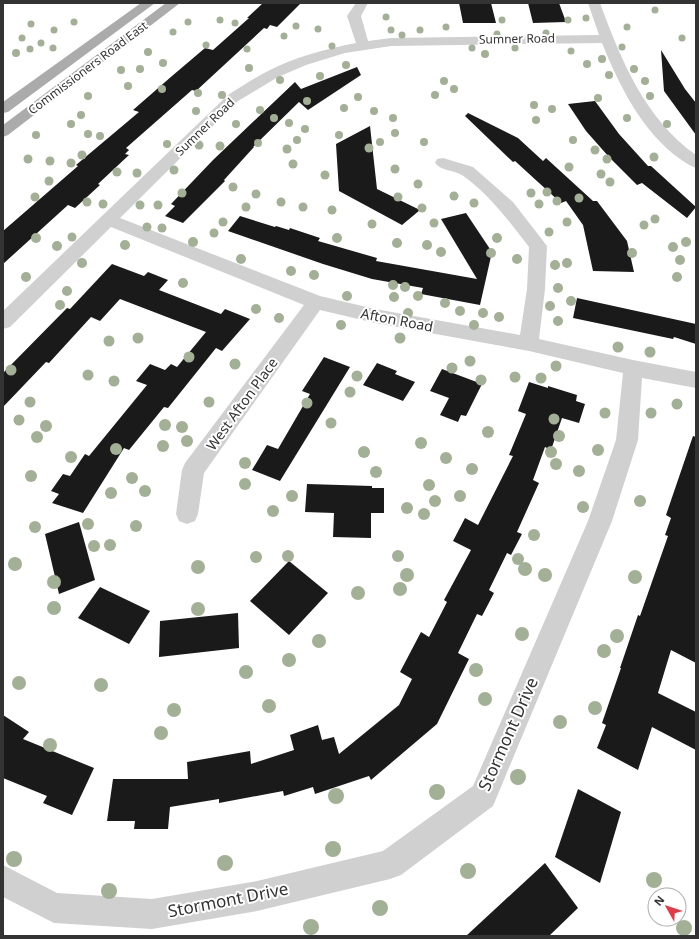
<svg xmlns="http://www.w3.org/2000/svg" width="699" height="939" font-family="'Noto Sans',sans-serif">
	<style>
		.building { fill: #1a1a1a }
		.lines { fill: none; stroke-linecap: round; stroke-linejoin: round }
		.minor { fill: #d0d0d0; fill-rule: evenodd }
		.major { fill: #ababab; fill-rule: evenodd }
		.tree { fill: #a2b095 }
		.labels { text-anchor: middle; stroke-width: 4; stroke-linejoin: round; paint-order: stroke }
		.far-street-label { font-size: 12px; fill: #333; stroke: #fff }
		.street-label { font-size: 14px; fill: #333; stroke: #fff }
		.near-street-label { font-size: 17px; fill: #333; stroke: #fff }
	</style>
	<rect width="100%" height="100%" fill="#fff"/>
	<g class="building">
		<path d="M263 3H301L277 27 270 25 267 29 264 28 196 91 192 90 126 148 129 150 125 154 129 155 98 184 100 185 75 208 68 205 3 264V231L78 166 76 165 139 112 133 110 172 76 205 48 213 50 249 18H247Z"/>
		<path d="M459 3H491L496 23H463Z"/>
		<path d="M528 3H559L566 22 533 23Z"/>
		<path d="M661 50 685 89 696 103V135L664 91Z"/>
		<path d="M357 67 361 75 308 110 299 102 253 147H254L224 180 225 181 183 223 165 216 175 206 171 204 213 160 295 82 301 89Z"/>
		<path d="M595 101 619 134 648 166H651L696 207 687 218 642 183 637 185 609 157 586 131 568 104Z"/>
		<path d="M468 113 518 138 543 161 546 158 593 201H597L627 241 634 272 593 271 583 225 566 201 561 203 515 161 513 162 465 116Z"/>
		<path d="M370 126 377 189 420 210 402 225 339 191 336 144Z"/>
		<path d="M466 213 492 252 480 305 421 294 423 288 372 279 323 264 228 231 240 216 275 227 276 226 289 230 290 228 320 238 318 241 377 258 376 261 477 279 441 219Z"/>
		<path d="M112 264 144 276 148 272 168 280 159 290 221 314 225 309 250 319 222 351 216 348 168 408 164 407 129 450 124 448 83 513 52 503 59 494 51 491 63 474 70 476 85 454 89 456 147 385 136 381 150 364 165 370 171 364 177 367 206 332 120 299 100 321 91 317 49 363 46 362 3 407V373L67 308 70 309Z"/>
		<path d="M577 298 696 324V344L674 337 673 339 573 318Z"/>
		<path d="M324 357 350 367 280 481 252 470 267 445 278 449 310 394 302 391Z"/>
		<path d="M377 363 397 371 395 374 415 382 403 401 363 385Z"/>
		<path d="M442 369 482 384 466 416 461 415 458 422 440 415 449 398 430 391Z"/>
		<path d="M529 382 548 388V386L577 395 576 401 585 404 579 423 562 418 551 450 545 447 533 480 539 483 517 532 522 534 511 555 507 553 489 590 494 593 482 616 477 614 458 653 469 659 437 724 371 780 369 776 315 794 313 787 284 796 283 791 219 803V799L170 807 168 829H134L135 821H107L113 779H188L187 762 250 751 251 764 294 750 290 735 318 725 322 740 334 737 339 754 399 705 412 679 400 672 421 632 429 637 447 602 444 600 471 550 453 541 465 518 478 525 513 456 509 455 526 414 518 411Z"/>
		<path d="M693 436 696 437V663L671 650 658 693 696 712V750L652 727 638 770 597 748 606 725 602 723 621 668H620L638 615 640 616 668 536 665 535 671 518 666 515Z"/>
		<path d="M307 484 372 486V488H384V513H371V538L333 537 334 513 305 512Z"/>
		<path d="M79 522 95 580 59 594 45 534Z"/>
		<path d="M289 561 328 593 289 635 250 601Z"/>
		<path d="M100 587 150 611 129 644 78 618Z"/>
		<path d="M238 613 239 648 159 657 160 621Z"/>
		<path d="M3 715 29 732 23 739 94 768 72 815 43 803 47 796 3 778Z"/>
		<path d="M578 789 621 812 600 883 555 857Z"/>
		<path d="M545 863 578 908 549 936H466Z"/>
	</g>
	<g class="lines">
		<path class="minor" d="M356 3H368L361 16 368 41 391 38 599 35 588 3H600C621 60 645 119 696 155V168C690 166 686 163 680 159 642 132 619 85 602 43L391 46 345 53 306 65 278 77 238 101 120 218 320 296 375 309 520 335 527 289 529 247C509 221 489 194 462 175 454 170 441 171 435 163L437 159 443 158 473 167 513 202 547 246 545 289 539 339 633 360 696 372V388L642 378 638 440 612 521 493 806 401 875 390 879 257 911 152 929 54 923 3 897V865L57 893 152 899 257 881 383 851 473 786 588 521 616 440 623 373 529 351 375 323 320 310 204 473 198 514 195 521 187 524 179 521 176 514 182 470 185 463 304 305 111 227 10 327 3 329V311L228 95C241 87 254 78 268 71 295 57 326 49 356 43L347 16Z"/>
		<g class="major">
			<path d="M141 3H155L8 112 3 113V102Z"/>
			<path d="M166 3H180L8 135 3 137V125Z"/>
		</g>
	</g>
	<g class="tree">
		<circle cx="655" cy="10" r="3.5"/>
		<circle cx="386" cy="17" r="3.5"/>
		<circle cx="586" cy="18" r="3.5"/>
		<circle cx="220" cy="20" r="3.5"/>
		<circle cx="502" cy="20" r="3.5"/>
		<circle cx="568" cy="20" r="3.5"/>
		<circle cx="74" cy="22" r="3.5"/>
		<circle cx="188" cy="22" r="3.5"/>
		<circle cx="235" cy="23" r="3.5"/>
		<circle cx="31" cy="24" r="3.5"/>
		<circle cx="296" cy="26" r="3.5"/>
		<circle cx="446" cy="27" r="3.5"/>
		<circle cx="627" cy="27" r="3.5"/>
		<circle cx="318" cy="29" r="3.5"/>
		<circle cx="54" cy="30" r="3.5"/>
		<circle cx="391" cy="30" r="3.5"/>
		<circle cx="420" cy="30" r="3.5"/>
		<circle cx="173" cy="32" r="3.5"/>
		<circle cx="546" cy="33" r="3.5"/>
		<circle cx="497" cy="34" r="3.5"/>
		<circle cx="402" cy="35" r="3.5"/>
		<circle cx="284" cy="36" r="3.5"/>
		<circle cx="22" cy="38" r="3.5"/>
		<circle cx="682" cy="38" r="3.5"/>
		<circle cx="41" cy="43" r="3.5"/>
		<circle cx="206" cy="45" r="3.5"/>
		<circle cx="332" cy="46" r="3.5"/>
		<circle cx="622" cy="47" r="3.5"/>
		<circle cx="53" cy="48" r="3.5"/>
		<circle cx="472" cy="48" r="3.5"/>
		<circle cx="515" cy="48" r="3.5"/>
		<circle cx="30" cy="49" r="3.5"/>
		<circle cx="247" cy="49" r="3.5"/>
		<circle cx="571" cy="51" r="3.5"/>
		<circle cx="148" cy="52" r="4"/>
		<circle cx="16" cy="53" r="4"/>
		<circle cx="485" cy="54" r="4"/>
		<circle cx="602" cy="59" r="4"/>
		<circle cx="163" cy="63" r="4"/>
		<circle cx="587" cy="64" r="4"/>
		<circle cx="346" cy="65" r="4"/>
		<circle cx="249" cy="68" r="4"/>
		<circle cx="140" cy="69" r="4"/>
		<circle cx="634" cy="69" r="4"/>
		<circle cx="121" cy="70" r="4"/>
		<circle cx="609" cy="75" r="4"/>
		<circle cx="320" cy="76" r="4"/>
		<circle cx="280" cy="80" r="4"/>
		<circle cx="444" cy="81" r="4"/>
		<circle cx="645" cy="81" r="4"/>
		<circle cx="128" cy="86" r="4"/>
		<circle cx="162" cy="89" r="4"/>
		<circle cx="454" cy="89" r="4"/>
		<circle cx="198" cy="93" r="4"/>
		<circle cx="222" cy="95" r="4"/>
		<circle cx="435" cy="95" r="4"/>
		<circle cx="88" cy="96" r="4"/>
		<circle cx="650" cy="96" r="4"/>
		<circle cx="358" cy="97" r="4"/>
		<circle cx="598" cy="98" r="4"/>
		<circle cx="307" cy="101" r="4"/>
		<circle cx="534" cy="105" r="4"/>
		<circle cx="344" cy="108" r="4"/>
		<circle cx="552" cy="109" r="4"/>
		<circle cx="260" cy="110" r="4"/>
		<circle cx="196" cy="111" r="4"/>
		<circle cx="374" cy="111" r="4"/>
		<circle cx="81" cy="115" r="4"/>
		<circle cx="274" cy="118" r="4"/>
		<circle cx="393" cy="118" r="4"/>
		<circle cx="627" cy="118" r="4"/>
		<circle cx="536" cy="120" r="4"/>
		<circle cx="289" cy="123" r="4"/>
		<circle cx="71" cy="124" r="4"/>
		<circle cx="236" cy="124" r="4"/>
		<circle cx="667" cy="124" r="4"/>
		<circle cx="305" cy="129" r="4"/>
		<circle cx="395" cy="133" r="4"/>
		<circle cx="88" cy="134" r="4"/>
		<circle cx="36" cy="135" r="4"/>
		<circle cx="339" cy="135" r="4"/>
		<circle cx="100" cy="136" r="4"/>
		<circle cx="297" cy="140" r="4"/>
		<circle cx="573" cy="140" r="4"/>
		<circle cx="380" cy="142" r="4"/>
		<circle cx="424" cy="142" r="4"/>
		<circle cx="258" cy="143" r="4"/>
		<circle cx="167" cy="144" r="4"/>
		<circle cx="199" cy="145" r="4.5"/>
		<circle cx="220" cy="146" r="4.5"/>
		<circle cx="369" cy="148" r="4.5"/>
		<circle cx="287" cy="149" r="4.5"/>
		<circle cx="595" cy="150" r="4.5"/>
		<circle cx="82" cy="155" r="4.5"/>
		<circle cx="654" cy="157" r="4.5"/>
		<circle cx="28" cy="159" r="4.5"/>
		<circle cx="607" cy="159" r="4.5"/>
		<circle cx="50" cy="161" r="4.5"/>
		<circle cx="71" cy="163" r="4.5"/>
		<circle cx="293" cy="164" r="4.5"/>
		<circle cx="569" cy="167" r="4.5"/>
		<circle cx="395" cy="169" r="4.5"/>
		<circle cx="174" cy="170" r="4.5"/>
		<circle cx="117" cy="172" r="4.5"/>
		<circle cx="137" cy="173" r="4.5"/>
		<circle cx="601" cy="174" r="4.5"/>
		<circle cx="325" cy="175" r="4.5"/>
		<circle cx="49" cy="181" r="4.5"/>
		<circle cx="610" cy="182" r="4.5"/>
		<circle cx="418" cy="184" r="4.5"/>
		<circle cx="233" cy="187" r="4.5"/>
		<circle cx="547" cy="192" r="4.5"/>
		<circle cx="182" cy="193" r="4.5"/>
		<circle cx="531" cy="193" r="4.5"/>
		<circle cx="256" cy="194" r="4.5"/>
		<circle cx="454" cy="196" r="4.5"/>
		<circle cx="35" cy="197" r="4.5"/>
		<circle cx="398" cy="197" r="4.5"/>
		<circle cx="579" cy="198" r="4.5"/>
		<circle cx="557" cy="201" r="4.5"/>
		<circle cx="87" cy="202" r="4.5"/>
		<circle cx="281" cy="202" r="4.5"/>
		<circle cx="474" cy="203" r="4.5"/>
		<circle cx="103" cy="204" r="4.5"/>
		<circle cx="539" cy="204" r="4.5"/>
		<circle cx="140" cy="205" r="4.5"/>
		<circle cx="158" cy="205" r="4.5"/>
		<circle cx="246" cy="207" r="4.5"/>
		<circle cx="303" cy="207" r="4.5"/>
		<circle cx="422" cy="208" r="4.5"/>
		<circle cx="332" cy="210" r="4.5"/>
		<circle cx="655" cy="219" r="4.5"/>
		<circle cx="223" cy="222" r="4.5"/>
		<circle cx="567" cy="222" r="4.5"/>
		<circle cx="434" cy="223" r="4.5"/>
		<circle cx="372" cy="224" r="4.5"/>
		<circle cx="644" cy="225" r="4.5"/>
		<circle cx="147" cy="227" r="4.5"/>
		<circle cx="162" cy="228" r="4.5"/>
		<circle cx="549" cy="232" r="4.5"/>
		<circle cx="214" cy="233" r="4.5"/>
		<circle cx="72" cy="237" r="4.5"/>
		<circle cx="36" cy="238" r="5"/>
		<circle cx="337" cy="238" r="5"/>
		<circle cx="497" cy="238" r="5"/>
		<circle cx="193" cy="242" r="5"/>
		<circle cx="686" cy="242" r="5"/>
		<circle cx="397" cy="243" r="5"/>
		<circle cx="125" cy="245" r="5"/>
		<circle cx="427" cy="245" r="5"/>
		<circle cx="57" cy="246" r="5"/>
		<circle cx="673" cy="247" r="5"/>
		<circle cx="441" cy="252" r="5"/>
		<circle cx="491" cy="253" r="5"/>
		<circle cx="632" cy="253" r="5"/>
		<circle cx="241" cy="259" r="5"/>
		<circle cx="517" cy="259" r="5"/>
		<circle cx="680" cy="260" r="5"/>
		<circle cx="82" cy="263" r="5"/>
		<circle cx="567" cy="263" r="5"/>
		<circle cx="555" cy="265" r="5"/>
		<circle cx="291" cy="271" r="5"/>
		<circle cx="314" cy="275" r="5"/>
		<circle cx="26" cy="277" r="5"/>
		<circle cx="677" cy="277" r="5"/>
		<circle cx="183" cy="283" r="5"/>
		<circle cx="393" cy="285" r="5"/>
		<circle cx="405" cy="287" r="5"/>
		<circle cx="558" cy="288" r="5"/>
		<circle cx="67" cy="291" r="5"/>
		<circle cx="347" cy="296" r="5"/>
		<circle cx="418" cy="296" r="5"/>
		<circle cx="394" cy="297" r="5"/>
		<circle cx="571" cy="301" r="5"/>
		<circle cx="445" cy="303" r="5"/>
		<circle cx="60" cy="305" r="5"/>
		<circle cx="550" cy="306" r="5"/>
		<circle cx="256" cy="309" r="5"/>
		<circle cx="460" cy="311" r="5"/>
		<circle cx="408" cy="313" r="5"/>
		<circle cx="483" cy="313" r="5"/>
		<circle cx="499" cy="317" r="5"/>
		<circle cx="279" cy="318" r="5"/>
		<circle cx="558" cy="321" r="5"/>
		<circle cx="341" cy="325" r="5"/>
		<circle cx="474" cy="325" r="5"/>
		<circle cx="138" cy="338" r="5.5"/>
		<circle cx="400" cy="338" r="5.5"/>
		<circle cx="109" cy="341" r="5.5"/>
		<circle cx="618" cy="347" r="5.5"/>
		<circle cx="650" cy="352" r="5.5"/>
		<circle cx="189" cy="357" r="5.5"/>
		<circle cx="470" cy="361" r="5.5"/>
		<circle cx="235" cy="364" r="5.5"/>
		<circle cx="556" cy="366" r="5.5"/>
		<circle cx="452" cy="368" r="5.5"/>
		<circle cx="11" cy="370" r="5.5"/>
		<circle cx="88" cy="375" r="5.5"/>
		<circle cx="357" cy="376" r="5.5"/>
		<circle cx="515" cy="377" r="5.5"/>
		<circle cx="541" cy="378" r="5.5"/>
		<circle cx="481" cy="380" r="5.5"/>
		<circle cx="114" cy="381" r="5.5"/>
		<circle cx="350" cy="392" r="5.5"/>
		<circle cx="30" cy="402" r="5.5"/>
		<circle cx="209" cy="402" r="5.5"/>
		<circle cx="307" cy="403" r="5.5"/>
		<circle cx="677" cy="404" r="5.5"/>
		<circle cx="605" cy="413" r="5.5"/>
		<circle cx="651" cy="413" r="5.5"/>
		<circle cx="554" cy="419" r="5.5"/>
		<circle cx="19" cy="420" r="5.5"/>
		<circle cx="331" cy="423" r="5.5"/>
		<circle cx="165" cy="425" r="6"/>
		<circle cx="46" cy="426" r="6"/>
		<circle cx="182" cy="427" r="6"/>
		<circle cx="488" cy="432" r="6"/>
		<circle cx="559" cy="436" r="6"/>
		<circle cx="37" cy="437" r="6"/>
		<circle cx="187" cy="441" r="6"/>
		<circle cx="421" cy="443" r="6"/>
		<circle cx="163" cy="446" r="6"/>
		<circle cx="116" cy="449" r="6"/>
		<circle cx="598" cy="450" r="6"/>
		<circle cx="364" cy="452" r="6"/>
		<circle cx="551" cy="452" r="6"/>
		<circle cx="71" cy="457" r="6"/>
		<circle cx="446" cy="458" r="6"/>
		<circle cx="245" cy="463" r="6"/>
		<circle cx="556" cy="464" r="6"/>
		<circle cx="472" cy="469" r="6"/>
		<circle cx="579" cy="471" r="6"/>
		<circle cx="376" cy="472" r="6"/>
		<circle cx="31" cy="476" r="6"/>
		<circle cx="132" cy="478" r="6"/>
		<circle cx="245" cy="484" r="6"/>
		<circle cx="429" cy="485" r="6"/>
		<circle cx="145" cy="491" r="6"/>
		<circle cx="111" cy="493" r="6"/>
		<circle cx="292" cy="496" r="6"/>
		<circle cx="460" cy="496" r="6"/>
		<circle cx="435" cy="501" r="6"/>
		<circle cx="640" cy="501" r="6"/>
		<circle cx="583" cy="507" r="6"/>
		<circle cx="407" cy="508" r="6"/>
		<circle cx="273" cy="511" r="6"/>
		<circle cx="424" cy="514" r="6"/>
		<circle cx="88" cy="524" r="6"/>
		<circle cx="136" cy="526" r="6"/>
		<circle cx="35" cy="527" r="6"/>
		<circle cx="534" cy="535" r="6"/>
		<circle cx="110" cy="545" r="6"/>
		<circle cx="94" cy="546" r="6"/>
		<circle cx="288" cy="556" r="6"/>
		<circle cx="398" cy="556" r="6"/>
		<circle cx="256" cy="557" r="6"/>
		<circle cx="518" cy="559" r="6"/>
		<circle cx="15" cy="564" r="7"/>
		<circle cx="198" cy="567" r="7"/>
		<circle cx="525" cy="569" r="7"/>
		<circle cx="407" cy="575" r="7"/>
		<circle cx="545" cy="575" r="7"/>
		<circle cx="635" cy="577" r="7"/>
		<circle cx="54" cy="582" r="7"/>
		<circle cx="400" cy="589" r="7"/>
		<circle cx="358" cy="593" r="7"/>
		<circle cx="54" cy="608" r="7"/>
		<circle cx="198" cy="609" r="7"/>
		<circle cx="522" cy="634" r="7"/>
		<circle cx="617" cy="636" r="7"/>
		<circle cx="319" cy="641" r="7"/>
		<circle cx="604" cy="651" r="7"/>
		<circle cx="289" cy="660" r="7"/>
		<circle cx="476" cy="670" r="7"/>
		<circle cx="246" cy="672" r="7"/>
		<circle cx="19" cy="683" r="7"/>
		<circle cx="101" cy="685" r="7"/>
		<circle cx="485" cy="699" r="7"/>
		<circle cx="269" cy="706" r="7"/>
		<circle cx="595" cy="708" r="7"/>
		<circle cx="174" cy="710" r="7"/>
		<circle cx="560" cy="722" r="7"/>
		<circle cx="161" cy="733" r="7"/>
		<circle cx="50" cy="745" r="7"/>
		<circle cx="518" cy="777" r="8"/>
		<circle cx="437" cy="792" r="8"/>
		<circle cx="336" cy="796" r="8"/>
		<circle cx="333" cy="849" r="8"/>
		<circle cx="14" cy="859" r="8"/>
		<circle cx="225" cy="863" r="8"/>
		<circle cx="468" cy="871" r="8"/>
		<circle cx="654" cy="880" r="8"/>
		<circle cx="109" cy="891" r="8"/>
		<circle cx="380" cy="908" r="8"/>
		<circle cx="311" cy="927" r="8"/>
		<circle cx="684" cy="928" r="8"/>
	</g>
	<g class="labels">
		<g class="far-street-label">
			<text transform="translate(517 39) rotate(-1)" y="4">Sumner Road</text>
			<text transform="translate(88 68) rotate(-37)" y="4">Commissioners Road East</text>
			<text transform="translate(205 127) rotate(-44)" y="4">Sumner Road</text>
		</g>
		<g class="street-label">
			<text transform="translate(397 320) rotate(11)" y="5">Afton Road</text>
			<text transform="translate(242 404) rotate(-54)" y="5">West Afton Place</text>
		</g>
		<g class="near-street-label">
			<text transform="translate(508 734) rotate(-66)" y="6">Stormont Drive</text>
			<text transform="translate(228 900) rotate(-11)" y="6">Stormont Drive</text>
		</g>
	</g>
	<rect width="699" height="939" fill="none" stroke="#333333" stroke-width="8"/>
	<g transform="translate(667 907) rotate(309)"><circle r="19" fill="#ffffff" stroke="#adadad"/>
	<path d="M0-3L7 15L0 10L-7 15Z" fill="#e63946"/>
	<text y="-6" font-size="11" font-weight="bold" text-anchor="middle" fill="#333333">N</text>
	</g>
</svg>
